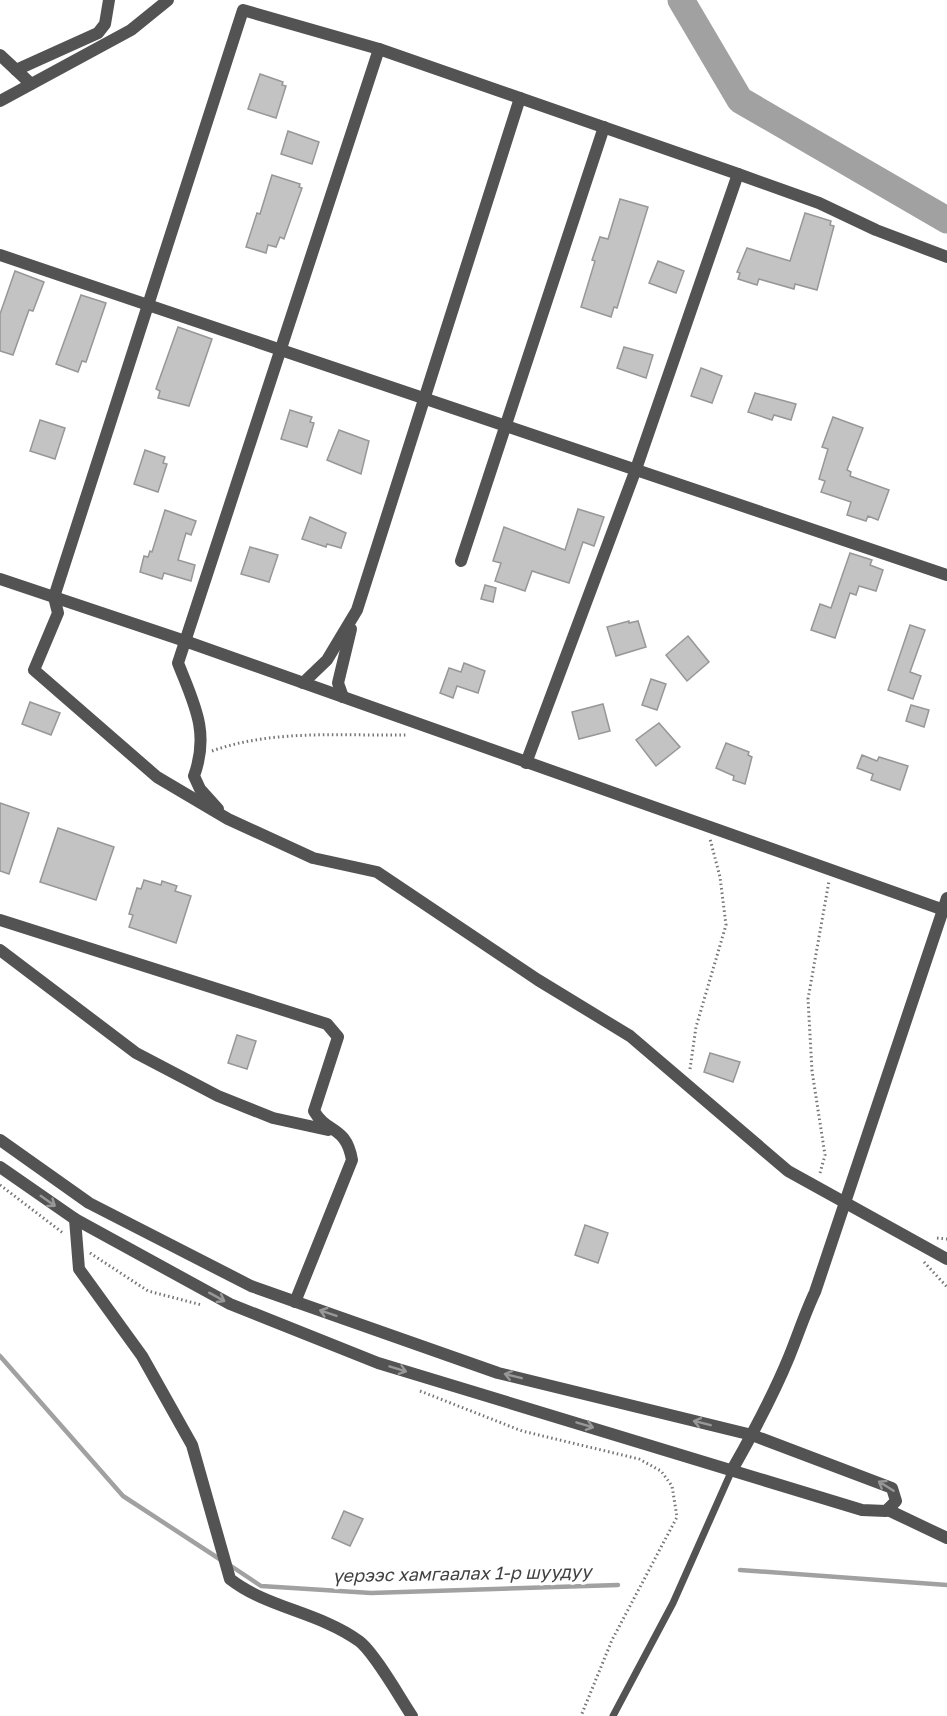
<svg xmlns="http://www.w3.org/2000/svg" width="947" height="1716" font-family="'Golos Text',sans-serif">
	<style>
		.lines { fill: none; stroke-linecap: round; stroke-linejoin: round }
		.stream { stroke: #a1a1a1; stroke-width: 4.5 }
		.river { stroke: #a1a1a1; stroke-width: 27 }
		.building { fill: #c3c3c3; stroke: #979797; stroke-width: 1.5 }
		.path { stroke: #757575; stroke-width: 3; stroke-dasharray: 1.5 3; stroke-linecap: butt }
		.lane { stroke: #535353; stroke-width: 7 }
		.street { stroke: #535353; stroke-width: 12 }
		.oneway { stroke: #989898 }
		.labels { text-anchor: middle; stroke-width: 6; stroke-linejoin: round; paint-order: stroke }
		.water-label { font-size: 18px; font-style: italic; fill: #424242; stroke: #fff }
	</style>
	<rect width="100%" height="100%" fill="#fff"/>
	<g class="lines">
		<g class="stream">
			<path d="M0 1356 123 1496 221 1560"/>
			<path d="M228 1564 261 1586 371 1593 618 1585"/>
			<path d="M740 1570 947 1585"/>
		</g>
		<path class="river" d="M681 0 740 100 947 220"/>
	</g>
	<g class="building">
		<path d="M260 74 283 82 282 85 286 86 276 118 248 109Z"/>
		<path d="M288 131 319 142 312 164 281 154Z"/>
		<path d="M272 175 300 184 299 187 302 188 284 239 280 237 276 247 268 245 266 253 246 247 257 213 260 214Z"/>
		<path d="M620 199 648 207 617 308 614 307 611 317 581 307 595 261 592 260 600 237 608 239Z"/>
		<path d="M805 213 831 221 830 225 834 226 817 290 795 284 794 289 759 279 757 285 738 279 740 273 737 272 747 248 790 261Z"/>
		<path d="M658 261 684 271 676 293 649 283Z"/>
		<path d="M15 271 44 282 33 311 29 310 13 355 0 351V314Z"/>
		<path d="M81 295 106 303 86 362 82 361 78 372 56 364Z"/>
		<path d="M178 327 212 339 189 406 158 398 160 391 156 389Z"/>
		<path d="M624 347 653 355 646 378 617 368Z"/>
		<path d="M701 368 722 376 712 403 691 396Z"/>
		<path d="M755 393 796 404 791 420 774 415 772 420 748 412Z"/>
		<path d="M290 410 312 417 310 422 314 423 307 447 281 439Z"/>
		<path d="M833 417 863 428 847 470 851 472 850 476 889 490 878 520 868 516 866 521 847 515 851 502 821 492 825 481 819 479 828 449 822 447Z"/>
		<path d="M40 420 65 428 55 459 30 451Z"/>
		<path d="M339 430 369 441 361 474 327 460Z"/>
		<path d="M145 450 165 457 163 463 167 464 158 492 134 484Z"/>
		<path d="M578 509 604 517 594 546 583 542 569 583 532 571 525 591 495 581 501 563 493 561 504 527 565 550Z"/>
		<path d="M165 510 196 521 191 535 186 533 178 560 195 565 191 581 164 573 162 579 140 572 144 556 148 557 150 551 152 552Z"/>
		<path d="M310 517 346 533 341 548 327 544 326 547 302 539Z"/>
		<path d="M250 547 278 555 269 582 241 574Z"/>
		<path d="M850 553 872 560 870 565 883 570 876 591 859 586 856 595 850 593 835 638 811 630 820 604 831 608Z"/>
		<path d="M485 585 496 588 493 602 481 599Z"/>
		<path d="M629 621V623L638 621 646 647 616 656 607 627Z"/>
		<path d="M910 625 925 630 910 672 921 676 913 699 888 690Z"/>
		<path d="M688 636 709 662 687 681 666 655Z"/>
		<path d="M464 663 485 671 478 693 457 686 453 698 440 693 449 668 461 672Z"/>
		<path d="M651 679 666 684 657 710 642 705Z"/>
		<path d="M30 702 60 713 51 735 22 724Z"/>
		<path d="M603 704 610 731 579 739 572 712Z"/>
		<path d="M911 705 929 710 924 727 906 721Z"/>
		<path d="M659 723 680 747 656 766 636 740Z"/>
		<path d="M726 743 749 752 748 755 752 757 745 784 733 780 734 776 716 768Z"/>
		<path d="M862 755 877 761 879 757 908 766 900 790 871 780 873 774 857 768Z"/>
		<path d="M0 803 29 813 9 874 0 871Z"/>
		<path d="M58 828 114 847 96 900 40 882Z"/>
		<path d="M144 880 161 885 162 881 177 886 175 891 191 896 176 943 129 927 133 915 129 914 137 888 141 889Z"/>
		<path d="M237 1035 256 1041 247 1069 228 1063Z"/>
		<path d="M710 1053 740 1062 733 1082 704 1072Z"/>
		<path d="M585 1225 608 1233 598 1263 575 1255Z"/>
		<path d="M344 1511 363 1519 350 1546 332 1538Z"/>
	</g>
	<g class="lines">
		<g class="path">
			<path d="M212 751C273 729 343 736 407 735"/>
			<path d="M690 1069 696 1027 726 925 720 877 710 839"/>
			<path d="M820 1173 825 1155 812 1071 808 999 829 881"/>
			<path d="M0 1185 63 1233"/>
			<path d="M937 1238 947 1239"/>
			<path d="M90 1253 148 1291 202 1305"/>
			<path d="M924 1262 947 1287"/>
			<path d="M420 1391 522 1431 639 1459 661 1471 672 1486 677 1517 612 1640 581 1716"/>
		</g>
		<path class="lane" d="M613 1716 673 1603 732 1470"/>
		<g class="street">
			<path d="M0 55 31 84"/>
			<path d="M16 70 98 33 105 24 109 0"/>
			<path d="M0 101 131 30 168 0"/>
			<path d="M0 255 947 575"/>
			<path d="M947 257 876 230 819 203 738 174 379 49 243 10 54 597 58 613 34 670 157 777 228 819 313 858 377 872 538 980 630 1036 788 1171 947 1259"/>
			<path d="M461 561 604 127"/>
			<path d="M0 579 185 641 947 911"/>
			<path d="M303 683 327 660 357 610 520 98"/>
			<path d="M343 697 338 683 351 629"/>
			<path d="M526 763 636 469 738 174"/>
			<path d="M218 809 200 789 194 776C210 732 194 704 178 663L379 49"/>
			<path d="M0 920 327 1024 338 1037 314 1111C327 1134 346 1125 352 1160L295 1302"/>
			<path d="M0 950 136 1053 218 1096 273 1118 328 1130"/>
			<path d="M0 1140 89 1203 251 1286 498 1373 752 1435 892 1488 896 1501 886 1511 862 1510 378 1363 230 1304 75 1219 0 1167"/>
			<path d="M75 1219 79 1269 142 1356 192 1445 230 1579C267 1608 319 1612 359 1641 374 1652 400 1698 412 1716"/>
			<path d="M732 1470C753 1433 773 1396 789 1357 798 1335 805 1313 815 1292L947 898"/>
			<path d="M888 1510 947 1538"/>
		</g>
	</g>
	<defs><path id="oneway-shaft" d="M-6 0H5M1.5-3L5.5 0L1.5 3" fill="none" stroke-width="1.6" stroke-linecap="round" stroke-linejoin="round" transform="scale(1.5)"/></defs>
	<g class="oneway">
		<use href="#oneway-shaft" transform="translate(48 1201) rotate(35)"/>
		<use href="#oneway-shaft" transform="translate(217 1297) rotate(29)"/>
		<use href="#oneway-shaft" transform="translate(328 1313) rotate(-161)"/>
		<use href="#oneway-shaft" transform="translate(398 1369) rotate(17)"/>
		<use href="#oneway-shaft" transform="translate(513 1376) rotate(-166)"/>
		<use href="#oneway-shaft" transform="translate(702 1423) rotate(-166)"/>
		<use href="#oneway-shaft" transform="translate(585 1425) rotate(17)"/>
		<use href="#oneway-shaft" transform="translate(886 1486) rotate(-148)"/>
	</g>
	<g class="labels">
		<g class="water-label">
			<text transform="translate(462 1574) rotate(-1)" y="6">үерээс хамгаалах 1-р шуудуу</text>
		</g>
	</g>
</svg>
